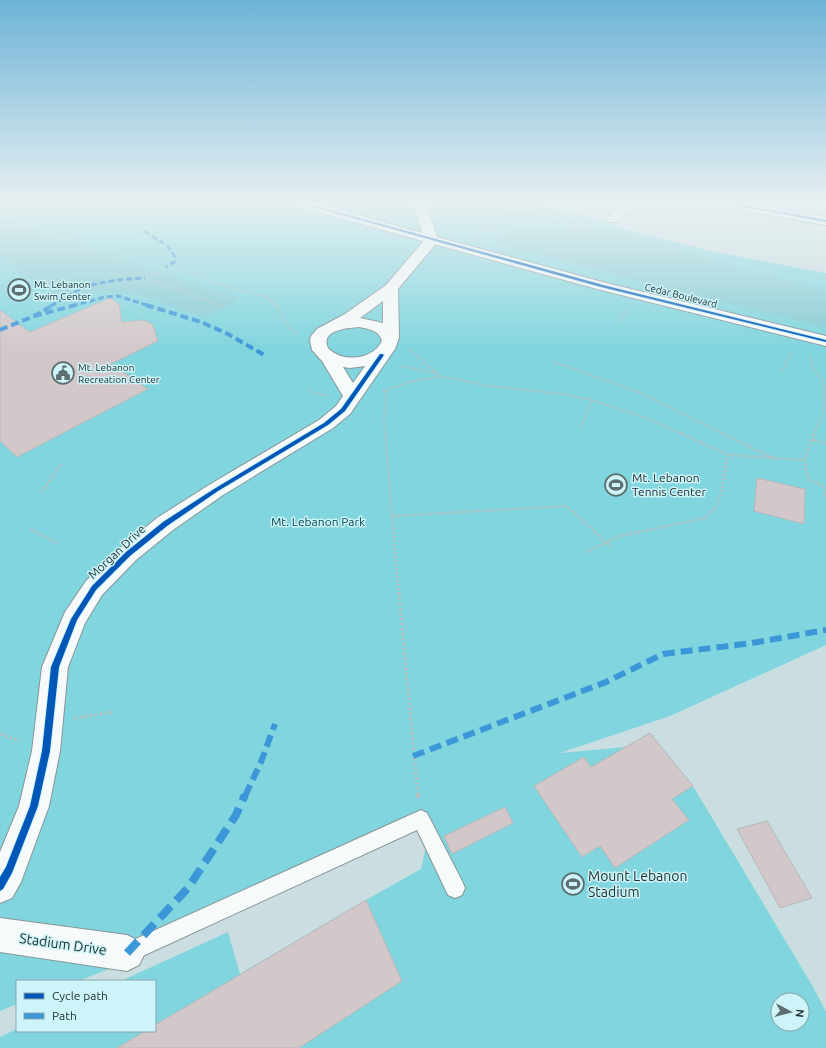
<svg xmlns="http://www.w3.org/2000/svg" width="826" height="1048" font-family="Ubuntu,sans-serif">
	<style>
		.green { fill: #80d5de; fill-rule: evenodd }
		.forest { fill: #85ccd4 }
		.building { fill: #d3c8c9; stroke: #b5b8b9 }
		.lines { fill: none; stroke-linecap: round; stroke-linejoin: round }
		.service-casing { stroke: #879698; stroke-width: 2 }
		.minor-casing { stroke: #879698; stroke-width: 2 }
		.tertiary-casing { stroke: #879698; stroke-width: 2 }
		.path-far4 { stroke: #b8bfbf; stroke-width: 1.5; stroke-dasharray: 1 1; stroke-linecap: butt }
		.path-far3 { stroke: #b8bfbf; stroke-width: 2; stroke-dasharray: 1.5 1.5; stroke-linecap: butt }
		.path-far2 { stroke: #b8bfbf; stroke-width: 2.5; stroke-dasharray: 2 2; stroke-linecap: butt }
		.path-far1 { stroke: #b8bfbf; stroke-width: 3; stroke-dasharray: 2.5 2.5; stroke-linecap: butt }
		.path { stroke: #b8bfbf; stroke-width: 4; stroke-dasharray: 3 3; stroke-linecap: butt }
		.service { fill: #f7fafa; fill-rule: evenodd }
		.minor { fill: #f7fafa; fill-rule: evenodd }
		.tertiary { fill: #f7fafa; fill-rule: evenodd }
		.quiet-far3 { stroke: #3b97d8; stroke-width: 3; stroke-dasharray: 6 3; stroke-linecap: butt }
		.quiet-far2 { stroke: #3b97d8; stroke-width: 4; stroke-dasharray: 8 4; stroke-linecap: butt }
		.quiet-far1 { stroke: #3b97d8; stroke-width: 6; stroke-dasharray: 12 6; stroke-linecap: butt }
		.quiet { stroke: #3b97d8; stroke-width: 8; stroke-dasharray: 16 8; stroke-linecap: butt }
		.cycleway-casing { stroke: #cdf4f8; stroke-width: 2 }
		.cycleway { fill: #0057b8; fill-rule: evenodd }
		.labels { text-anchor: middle; stroke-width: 3; stroke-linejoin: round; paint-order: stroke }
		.far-poi-label { font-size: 10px; fill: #233234; stroke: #cdf4f8; text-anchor: start }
		.far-street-label { font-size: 10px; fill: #233234; stroke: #cdf4f8 }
		.poi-label { font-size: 12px; fill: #233234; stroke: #cdf4f8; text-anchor: start }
		.park-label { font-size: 12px; fill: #00484f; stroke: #cdf4f8 }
		.street-label { font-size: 12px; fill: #233234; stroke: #cdf4f8 }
		.near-poi-label { font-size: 14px; fill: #233234; stroke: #cdf4f8; text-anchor: start }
		.near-street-label { font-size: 14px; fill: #233234; stroke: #cdf4f8 }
	</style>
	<rect width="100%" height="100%" fill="#cadee1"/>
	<path class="green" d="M0 203H535L594 218 627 230 715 252 826 273V645L670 716 560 753 626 747 650 733 693 786 812 985 826 1012V1048H0V1037L17 1029V1031H155V981H121L228 932 240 974 366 900 421 869 431 824 130 961 78 981H17V1004L0 1011ZM778 1000H802V1024H778Z"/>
	<g class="forest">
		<path d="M335 203H393L381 212H373Z"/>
		<path d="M466 203H547L537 217 478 209Z"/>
		<path d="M0 220 35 230 60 241 106 252 145 268 239 298 206 318 137 294 91 292 55 294 22 273 4 256H0Z"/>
		<path d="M582 227 619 232 687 250 739 269 826 290V328L666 288 505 246 496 242 502 233 542 228Z"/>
	</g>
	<g class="building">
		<path d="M110 298 119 304 122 322 144 320 153 325 158 341 111 364 148 389 17 457 0 441V310L30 332Z"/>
		<path d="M757 478 805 489 804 524 754 511Z"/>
		<path d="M650 733 693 786 672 799 689 820 615 868 600 846 582 857 534 786 584 757 591 767Z"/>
		<path d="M505 807 513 823 452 854 444 836Z"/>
		<path d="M767 821 812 898 780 908 737 829Z"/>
		<path d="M366 900 402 981 299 1048H117L145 1031H155V1025Z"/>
	</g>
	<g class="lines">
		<g class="service-casing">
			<path id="service" d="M421 810 427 813 462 881 465 888 462 895 455 898 448 895 417 830 134 960 127 963 120 960 117 953 120 946Z"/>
		</g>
		<g class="minor-casing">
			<g id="minor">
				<path d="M622 203H635L616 222H608L606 219Z"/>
				<path d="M717 203H746L826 217V225L723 207 719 206Z"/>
				<path d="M432 236 437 237 439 240 398 289 399 338 395 349 350 414 333 428 223 495 173 530 136 560 102 595 85 623 68 667 60 751 49 806 21 882 12 898 0 903V852L19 806 32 751 42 667 65 612 86 581 120 548 157 518 209 485 319 420 336 406 343 396 322 361 312 350 310 341 311 336 317 329 345 314 386 285 427 237ZM383 301V323L360 318ZM359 327C369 329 379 330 382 341 373 360 342 363 328 348 320 330 347 328 359 327ZM365 366 353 383 343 367 350 368Z"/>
				<path d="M0 918 127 935 139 941 145 953 139 965 127 971 0 952Z"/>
			</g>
		</g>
		<g class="tertiary-casing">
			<path id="tertiary" d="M294 203H315L422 233 414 203H426L437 237 606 283 826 336V346L597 289 296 206Z"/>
		</g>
		<g class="path-far4">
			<path d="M0 223 47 235 80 236"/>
			<path d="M475 233C520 209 549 226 595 224"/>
			<path d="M174 262 178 268 234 289 264 296 278 306"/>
			<path d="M145 278 223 306"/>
			<path d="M145 278 166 267"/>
		</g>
		<g class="path-far3">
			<path d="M220 305 223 306"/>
			<path d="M276 305 287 325 298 337"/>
			<path d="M618 321 627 310"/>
			<path d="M409 349 440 376"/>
			<path d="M810 355 812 367 824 383V410L814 434"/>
			<path d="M554 362 641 393 724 434"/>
			<path d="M400 366 436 373"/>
			<path d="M781 373 792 352"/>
			<path d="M307 388 312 392 327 396"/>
			<path d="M383 391 410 382 440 376 489 386 562 394 592 400 649 419 682 434"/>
			<path d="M580 429 592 400"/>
			<path d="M385 434 384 420 386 391"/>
		</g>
		<g class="path-far2">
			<path d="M385 433 392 516"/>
			<path d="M680 433 728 455 804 460 812 440 826 443"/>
			<path d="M722 433 775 459"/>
			<path d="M812 440 815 433"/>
			<path d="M804 460 809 480 823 485 826 498"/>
			<path d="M42 492 61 464"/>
			<path d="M31 529 58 544"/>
			<path d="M586 552 620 536 705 518 715 508 721 493 728 455"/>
			<path d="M399 594 392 516 567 506 612 548"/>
		</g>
		<g class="path-far1">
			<path d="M399 593 418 796"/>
			<path d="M75 718 113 712"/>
			<path d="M0 734 20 741"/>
		</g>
		<path class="path" d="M418 795V798"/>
		<use href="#service" class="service"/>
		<use href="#minor" class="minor"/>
		<use href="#tertiary" class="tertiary"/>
		<g class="quiet-far3">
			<path d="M144 231 168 246 175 257 174 262 166 267"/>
			<path d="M51 306C64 298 78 289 92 285 110 280 127 279 145 278"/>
			<path d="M72 306 105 297 118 296 150 306"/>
		</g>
		<g class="quiet-far2">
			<path d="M146 305 201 322 228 334 264 355"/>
			<path d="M34 316 76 305"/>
			<path d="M0 330 34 316 53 305"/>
		</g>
		<g class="quiet-far1">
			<path d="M413 756 606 682 663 654 752 643 826 630"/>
			<path d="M245 796 261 762 275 724"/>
		</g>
		<path class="quiet" d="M127 953 188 888 236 815 245 795"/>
		<g class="cycleway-casing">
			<g id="cycleway">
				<path d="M299 203H305L603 285 826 340V342L601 287Z"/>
				<path d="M722 203H731L826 220V222Z"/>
				<path d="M380 354H382L384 355 345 411 328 425 218 491 167 526 130 556 96 590 77 620 59 667 50 751 38 806 12 873 3 889 0 891V877L6 867 30 806 42 751 51 667 71 619 92 586 126 552 163 522 214 489 324 423 341 409Z"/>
			</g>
		</g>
		<use href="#cycleway" class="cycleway"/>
	</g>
	<linearGradient id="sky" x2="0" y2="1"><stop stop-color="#6db3d6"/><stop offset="0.58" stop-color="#e7f0f2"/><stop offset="1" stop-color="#e7f0f2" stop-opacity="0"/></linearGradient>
	<rect width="826" height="350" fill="url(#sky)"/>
	<defs>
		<g id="stadium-ring" transform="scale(1.15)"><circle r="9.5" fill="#cdf4f8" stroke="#5d6e71" stroke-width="1.5"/><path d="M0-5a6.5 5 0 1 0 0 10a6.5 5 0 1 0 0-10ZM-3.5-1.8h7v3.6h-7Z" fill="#5d6e71"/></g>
		<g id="civic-ring" transform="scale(1.15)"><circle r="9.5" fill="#cdf4f8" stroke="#5d6e71" stroke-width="1.5"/><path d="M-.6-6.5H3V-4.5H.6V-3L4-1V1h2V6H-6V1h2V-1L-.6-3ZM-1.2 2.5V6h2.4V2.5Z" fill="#5d6e71"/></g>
	</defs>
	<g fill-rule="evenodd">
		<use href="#stadium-ring" x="19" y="290"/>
		<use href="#civic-ring" x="63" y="373"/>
		<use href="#stadium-ring" x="616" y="485"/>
		<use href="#stadium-ring" x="573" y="884"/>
	</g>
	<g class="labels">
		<g class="far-poi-label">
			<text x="34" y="288">Mt. Lebanon<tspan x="34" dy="12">Swim Center</tspan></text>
			<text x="78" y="371">Mt. Lebanon<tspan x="78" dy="12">Recreation Center</tspan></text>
		</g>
		<g class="far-street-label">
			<text transform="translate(681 295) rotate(14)" y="4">Cedar Boulevard</text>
		</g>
		<g class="poi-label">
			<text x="632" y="482">Mt. Lebanon<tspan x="632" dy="14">Tennis Center</tspan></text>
		</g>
		<g class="park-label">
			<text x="318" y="526">Mt. Lebanon Park</text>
		</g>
		<g class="street-label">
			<text transform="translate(117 552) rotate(-43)" y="4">Morgan Drive</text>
		</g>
		<g class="near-poi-label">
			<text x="588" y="881">Mount Lebanon<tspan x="588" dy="16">Stadium</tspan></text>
		</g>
		<g class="near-street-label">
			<text transform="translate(63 944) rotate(8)" y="5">Stadium Drive</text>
		</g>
	</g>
	<rect x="16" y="980" width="140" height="52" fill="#cdf4f8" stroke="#89a6aa"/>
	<rect x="24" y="993" width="20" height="6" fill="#0057b8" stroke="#89a6aa"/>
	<text x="52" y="1000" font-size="12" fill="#233234">Cycle path</text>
	<rect x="24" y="1013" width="20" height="6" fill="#3b97d8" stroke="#89a6aa"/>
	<text x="52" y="1020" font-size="12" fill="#233234">Path</text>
	<g transform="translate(790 1012) rotate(97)"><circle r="19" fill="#cdf4f8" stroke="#89a6aa"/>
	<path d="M0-3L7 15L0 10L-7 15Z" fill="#5d6e71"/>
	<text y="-6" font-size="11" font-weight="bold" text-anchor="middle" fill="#233234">N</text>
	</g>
</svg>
